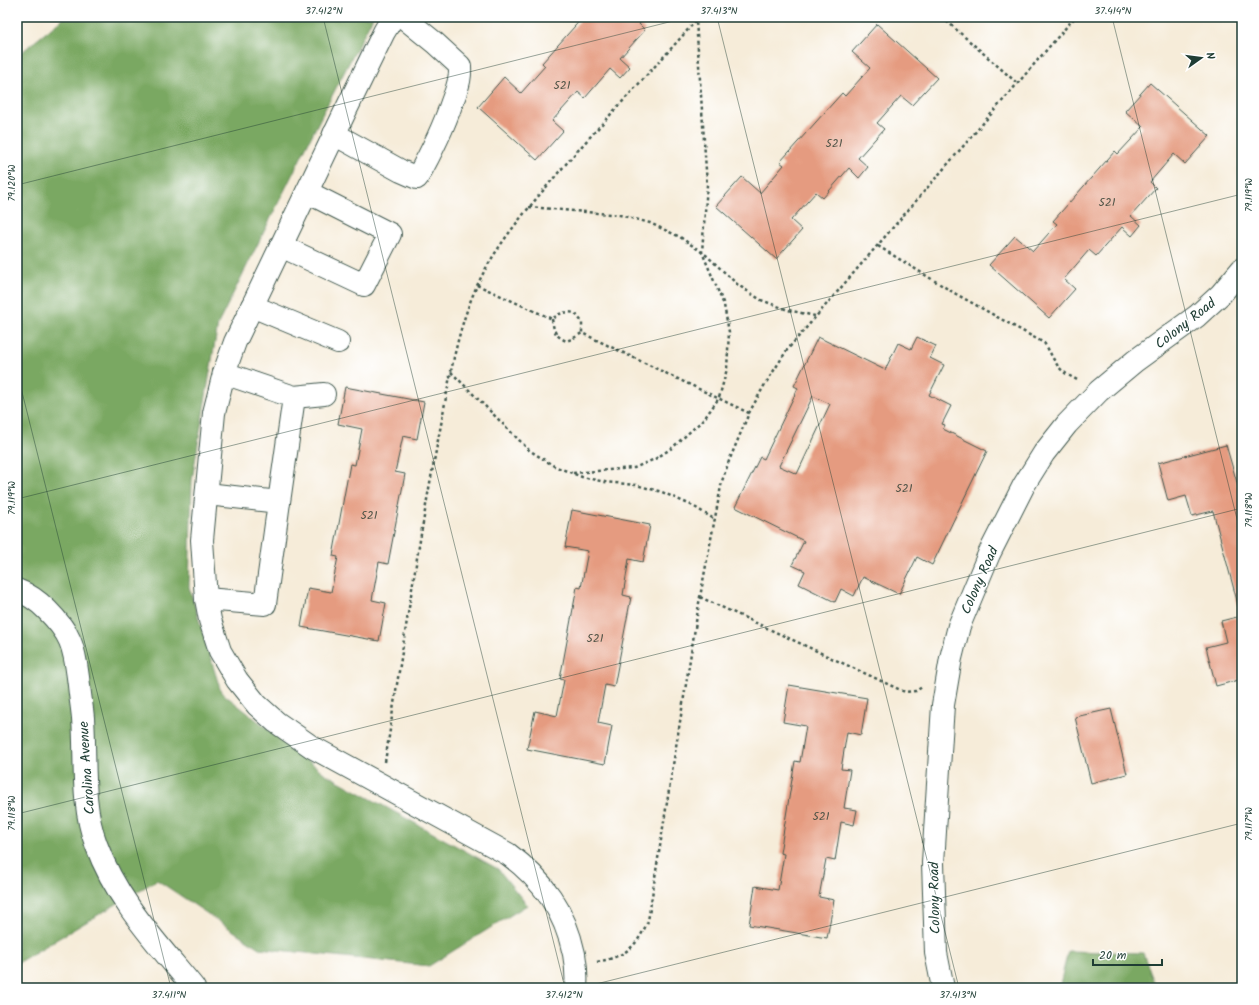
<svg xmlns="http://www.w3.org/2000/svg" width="1259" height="1005" font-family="Kalam,sans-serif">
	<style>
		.forest { fill: #7aa862; stroke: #4c724b }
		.building { fill: #e59b80; fill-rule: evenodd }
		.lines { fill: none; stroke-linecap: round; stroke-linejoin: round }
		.minor-casing { stroke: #3f574d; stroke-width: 24 }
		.path { stroke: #3f574d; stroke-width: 2.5; stroke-dasharray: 3 3; stroke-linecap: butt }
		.minor { stroke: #fff; stroke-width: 22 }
		.ticks { fill: none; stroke: #1f3d34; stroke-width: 1; stroke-opacity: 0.45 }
		.labels { text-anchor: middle; stroke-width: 3; stroke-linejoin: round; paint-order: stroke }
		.number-label { font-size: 12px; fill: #505447 }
		.street-label { font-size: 14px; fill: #1f3d34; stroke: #fff }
		.neatline { fill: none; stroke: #1f3d34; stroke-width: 1.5 }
		.ticks-label { font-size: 10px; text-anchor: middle; fill: #1f3d34 }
	</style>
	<rect width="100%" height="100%" fill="#fff"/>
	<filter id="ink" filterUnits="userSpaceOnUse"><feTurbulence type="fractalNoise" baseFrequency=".025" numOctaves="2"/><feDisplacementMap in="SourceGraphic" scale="8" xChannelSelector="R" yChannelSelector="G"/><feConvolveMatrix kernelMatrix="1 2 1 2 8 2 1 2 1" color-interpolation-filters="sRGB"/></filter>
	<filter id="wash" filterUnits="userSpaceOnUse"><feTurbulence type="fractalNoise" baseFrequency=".012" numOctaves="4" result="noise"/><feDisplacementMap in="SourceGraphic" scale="16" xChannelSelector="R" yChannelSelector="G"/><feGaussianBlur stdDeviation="0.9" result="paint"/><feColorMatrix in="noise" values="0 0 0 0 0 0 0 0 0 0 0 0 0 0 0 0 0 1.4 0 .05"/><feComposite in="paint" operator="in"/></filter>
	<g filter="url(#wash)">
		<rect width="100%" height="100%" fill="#f6ecd9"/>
		<g class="forest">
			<path d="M65 17H373L322 115 218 324 192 480 189 587 221 692 324 773 498 869 527 905 429 966 259 948 157 880 17 963V56Z"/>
			<path d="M1068 951 1143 953 1156 988H1059Z"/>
		</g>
		<g id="blocks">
			<g class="building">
				<path d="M583 17H645L639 24 645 30 620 58 630 67 620 78 610 69 585 98 578 92 552 121 563 131 537 160 478 107 504 77 521 93 545 66 542 63Z"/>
				<path d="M877 24 937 78 912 105 901 96 877 123 884 129 858 158 868 167 859 178 849 168 823 198 816 192 791 220 802 230 776 259 716 206 742 177 760 193 784 165 780 162 842 93 845 96 870 68 852 52Z"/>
				<path d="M1150 83 1210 136 1185 164 1174 154 1150 182 1156 188 1131 216 1141 225 1132 236 1122 227 1096 256 1089 250 1064 279 1075 289 1049 318 989 265 1015 236 1033 251 1057 224 1053 221 1115 151 1118 154 1143 127 1125 111Z"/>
				<path d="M818 337 885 370 898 343 911 349 917 337 936 346 930 358 944 365 929 395 951 406 942 424 945 425 943 429 987 451 932 565 917 557 899 594 863 577 854 596 841 589 835 602 799 584 805 571 792 565 804 541 735 507 760 457 764 459 798 388 794 386ZM813 396 830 404 797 474 779 466Z"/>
				<path d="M345 387 424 402 417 439 403 436 395 472 405 474 388 564 379 562 372 600 386 603 379 641 301 627 308 588 331 592 338 557 333 556 350 464 355 465 362 429 338 424Z"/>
				<path d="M1226 445 1242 500V679L1216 686 1206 647 1226 642 1221 621 1241 616 1213 511 1192 516 1186 496 1168 501 1158 463Z"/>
				<path d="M572 510 650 525 643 562 629 559 623 595 631 597 614 687 605 685 598 723 612 726 605 764 527 749 535 711 557 716 564 680 560 679 577 587 581 588 588 551 565 547Z"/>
				<path d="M789 685 867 698 861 735 847 732 841 769 850 770 844 808 857 810 854 825 841 822 835 861 826 859 819 897 834 900 827 938 749 925 755 886 778 890 784 854 780 853 795 761 800 762 806 726 783 722Z"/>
				<path d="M1111 709 1127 774 1091 783 1075 717Z"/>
			</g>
		</g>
	</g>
	<g filter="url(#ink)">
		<use href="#blocks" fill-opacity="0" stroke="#3f574d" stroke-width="1"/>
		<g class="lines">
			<g class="minor-casing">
				<g id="minor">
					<path d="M393 17 384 32 345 112 281 246 235 342 224 373 214 413 202 540 206 599 210 620 220 651 237 680 257 705 276 722 312 747 508 854C543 880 565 911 574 954 576 965 577 977 576 988"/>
					<path d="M334 134 401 171 417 178C431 153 443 129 452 102 457 90 461 79 460 66L435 43 403 17"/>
					<path d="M281 246 364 285 390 234 307 192"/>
					<path d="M252 306 338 342"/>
					<path d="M224 373 294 397 279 502"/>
					<path d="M294 397 324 394"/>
					<path d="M17 590C28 594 39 602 47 610 56 619 65 629 70 641 76 655 77 671 79 685 80 696 82 707 83 718 86 760 81 804 96 844 116 900 157 943 194 988"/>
					<path d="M206 599 265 604 279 502 207 494"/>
					<path d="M943 988 936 953 933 863 943 705 951 658 959 626 989 554 1024 485 1044 453 1067 424 1099 391 1135 361 1197 316 1221 294 1242 269"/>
				</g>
			</g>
			<g class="path">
				<path d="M942 17 1017 83"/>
				<path d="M529 207 620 215 650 223 680 237 706 255 738 285 761 300 788 310 815 316"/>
				<path d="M878 246 956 294 1044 343C1049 349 1051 356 1056 363 1061 372 1070 376 1079 381"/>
				<path d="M477 285 552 319C560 313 565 311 575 313L582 322V333L749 413"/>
				<path d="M552 319C554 331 554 335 566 341L572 339 582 333"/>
				<path d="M451 372 529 450 554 466 582 477 605 482 636 485 662 492 693 506 714 519"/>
				<path d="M573 473 634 468 655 459 672 448 704 419 719 398 727 369 729 332 724 305 702 252 707 185 696 20"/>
				<path d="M700 597 905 692 916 691 922 687"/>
				<path d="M385 762C402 653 418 543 439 435 450 379 457 320 485 270 505 234 532 204 558 173 604 120 653 70 699 17"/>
				<path d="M597 962C626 956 636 948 648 921L700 597 722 481 729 461 749 413 764 386 787 350 1075 17"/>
			</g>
			<use href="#minor" class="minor"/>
		</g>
	</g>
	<path class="ticks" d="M323 17 565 988M717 17 959 988M1112 17 1242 539M17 185 689 17M17 372 171 988M17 499 1242 194M17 814 1242 508M580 988 1242 823"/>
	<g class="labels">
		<g class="number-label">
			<text x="562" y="89">521</text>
			<text x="834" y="147">521</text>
			<text x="1107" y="206">521</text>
			<text x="904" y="492">521</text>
			<text x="369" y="519">521</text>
			<text x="595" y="642">521</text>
			<text x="821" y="820">521</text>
		</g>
		<g class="street-label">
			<text transform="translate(1185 323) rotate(-38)" y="5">Colony Road</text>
			<text transform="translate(979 580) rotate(-66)" y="5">Colony Road</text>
			<text transform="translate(86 768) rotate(-94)" y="5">Carolina Avenue</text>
			<text transform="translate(934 898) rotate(-91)" y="5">Colony Road</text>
		</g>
	</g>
	<rect width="1259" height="1005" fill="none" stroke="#fff" stroke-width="44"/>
	<g transform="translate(1201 58) rotate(76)" stroke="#ffffff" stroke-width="3" paint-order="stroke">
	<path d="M0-3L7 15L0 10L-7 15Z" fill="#1f3d34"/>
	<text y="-6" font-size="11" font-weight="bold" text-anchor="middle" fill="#1f3d34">N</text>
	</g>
	<path d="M1093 959v6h69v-6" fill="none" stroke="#1f3d34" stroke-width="2"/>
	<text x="1099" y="959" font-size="12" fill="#1f3d34" stroke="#ffffff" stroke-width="3" paint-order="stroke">20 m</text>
	<rect x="22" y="22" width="1215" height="961" class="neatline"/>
	<g class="ticks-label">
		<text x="324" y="14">37.412°N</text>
		<text x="719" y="14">37.413°N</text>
		<text x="1113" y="14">37.414°N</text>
		<text transform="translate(11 183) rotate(-90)" y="4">79.120°W</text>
		<text transform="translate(1248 195) rotate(-90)" y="4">79.119°W</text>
		<text transform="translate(11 498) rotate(-90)" y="4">79.119°W</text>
		<text transform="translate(1248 510) rotate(-90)" y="4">79.118°W</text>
		<text transform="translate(11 813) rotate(-90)" y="4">79.118°W</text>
		<text transform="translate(1248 824) rotate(-90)" y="4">79.117°W</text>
		<text x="169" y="998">37.411°N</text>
		<text x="564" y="998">37.412°N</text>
		<text x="958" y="998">37.413°N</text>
	</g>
</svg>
